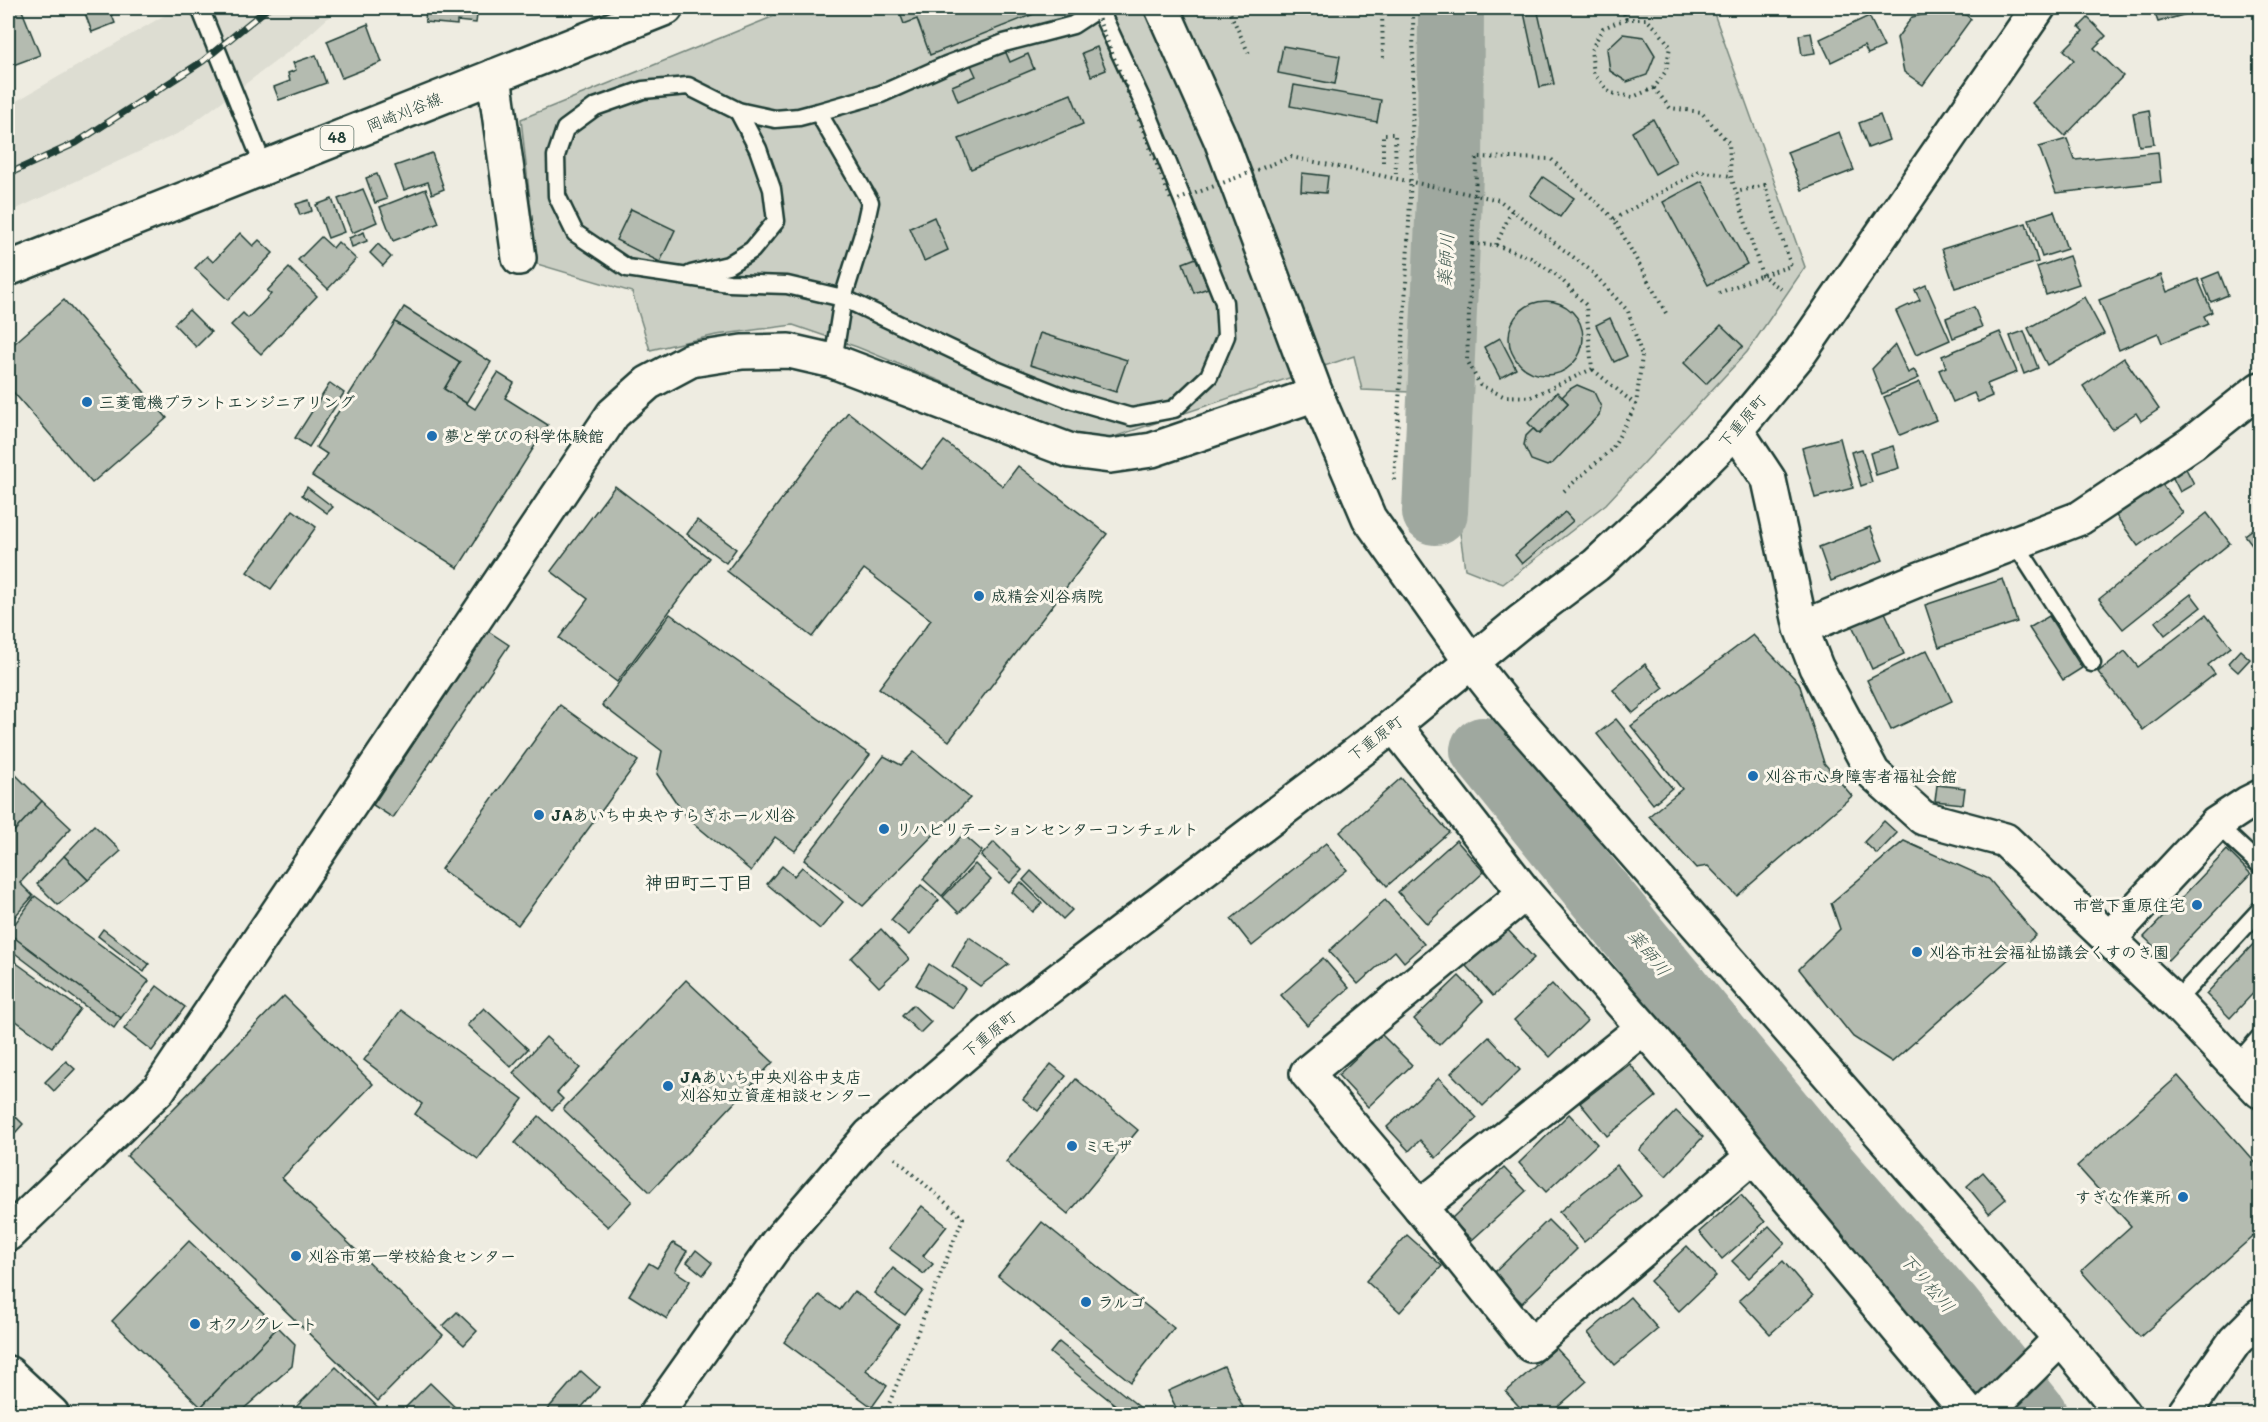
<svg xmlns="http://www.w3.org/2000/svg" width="2268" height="1422" font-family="Mali,'Klee One',sans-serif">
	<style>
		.built { fill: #ddddd2 }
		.green { fill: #cbcfc4; stroke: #75867c; stroke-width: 1.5 }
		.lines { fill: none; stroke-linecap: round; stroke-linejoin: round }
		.river { stroke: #9fa89f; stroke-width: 66 }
		.building { fill: #b4bbb0; stroke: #1f3d34; stroke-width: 1.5 }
		.service-casing { stroke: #1f3d34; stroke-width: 21 }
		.minor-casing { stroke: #1f3d34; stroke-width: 38 }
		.tertiary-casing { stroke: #1f3d34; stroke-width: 38 }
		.primary-casing { stroke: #1f3d34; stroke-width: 38 }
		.path { stroke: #1f3d34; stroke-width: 4; stroke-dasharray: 1.5 4.5; stroke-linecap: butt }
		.service { stroke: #fbf7ec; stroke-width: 16 }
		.minor { stroke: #fbf7ec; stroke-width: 33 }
		.tertiary { stroke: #fbf7ec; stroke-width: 33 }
		.primary { stroke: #fbf7ec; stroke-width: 33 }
		.rail-casing { stroke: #1f3d34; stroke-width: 7 }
		.rail { stroke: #fbf7ec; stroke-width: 4.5; stroke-dasharray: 14; stroke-linecap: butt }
		.path-bridge { stroke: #1f3d34; stroke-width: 4; stroke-dasharray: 1.5 4.5; stroke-linecap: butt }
		.poi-dot { fill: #1f6fb2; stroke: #fbf7ec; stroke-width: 2 }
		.labels { text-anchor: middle; stroke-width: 6; stroke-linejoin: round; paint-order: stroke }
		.shield { fill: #fbf7ec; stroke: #61756b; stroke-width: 1.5 }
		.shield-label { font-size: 15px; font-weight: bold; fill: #1f3d34 }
		.street-label { font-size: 16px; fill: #1f3d34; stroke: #fbf7ec }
		.poi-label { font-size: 16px; font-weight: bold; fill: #1f3d34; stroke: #fbf7ec; text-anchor: start }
		.water-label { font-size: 18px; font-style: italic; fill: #455d54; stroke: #fbf7ec }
		.neighbourhood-label { font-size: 18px; font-weight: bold; fill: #1f3d34; stroke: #fbf7ec }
	</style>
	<rect width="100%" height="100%" fill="#eeece1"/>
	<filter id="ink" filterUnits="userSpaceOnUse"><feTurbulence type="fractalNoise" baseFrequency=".0167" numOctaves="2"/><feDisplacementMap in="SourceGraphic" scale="12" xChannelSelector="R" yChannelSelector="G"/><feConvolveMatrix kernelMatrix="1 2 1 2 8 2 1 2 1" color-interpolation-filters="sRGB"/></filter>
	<g filter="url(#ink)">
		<path class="built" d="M177 8H339L300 43 181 132 8 213V106Z"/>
		<g class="green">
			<path d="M794 8H1712L1805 267 1747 352 1606 504 1503 584 1465 569 1453 482 1459 394 1362 390 1354 356 1108 439 1063 431 857 347 793 325 716 335 650 350 632 292 537 264 521 119Z"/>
			<path d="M8 1393 32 1414H8Z"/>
		</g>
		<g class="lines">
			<g class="river">
				<path d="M1435 512 1450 175 1451 8"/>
				<path d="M1483 750 1634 937 1815 1156 1949 1309 2034 1414"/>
			</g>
		</g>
		<g class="building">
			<path d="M8 8H21L40 55 8 67Z"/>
			<path d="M83 8H109L115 23 92 32Z"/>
			<path d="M426 8H478L476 23 457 21V25L425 22Z"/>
			<path d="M898 8H1049L930 55 917 19 904 24Z"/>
			<path d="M1523 8H1537L1554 84 1540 87Z"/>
			<path d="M1957 8 1971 19 1923 85 1904 72 1897 38 1912 17Z"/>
			<path d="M2153 8H2208L2158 22Z"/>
			<path d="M1869 16 1884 47 1868 54 1864 46 1831 62 1820 39Z"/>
			<path d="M2088 18 2106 36 2094 48 2123 76 2065 136 2032 103 2074 60 2064 50 2083 31 2079 27Z"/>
			<path d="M368 24 382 62 342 78 327 41Z"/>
			<path d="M1811 33 1815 53 1802 55 1799 35Z"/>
			<path d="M1623 34 1644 37 1655 55 1647 75 1627 82 1610 71 1607 49Z"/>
			<path d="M1283 46 1340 56 1335 84 1278 73Z"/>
			<path d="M1097 47 1106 70 1091 76 1082 53Z"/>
			<path d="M1004 48 1010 62 1028 54 1034 69 958 101 952 86 976 76 970 63Z"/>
			<path d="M316 55 326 83 279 100 274 87 290 81 288 73 296 70 293 63Z"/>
			<path d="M1294 85 1381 100 1377 122 1290 106Z"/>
			<path d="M1071 94 1083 124 971 169 959 139Z"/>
			<path d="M2149 110 2154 144 2139 146 2133 113Z"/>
			<path d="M1880 115 1889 140 1868 148 1859 123Z"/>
			<path d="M1653 119 1676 162 1655 174 1632 132Z"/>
			<path d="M1839 132 1854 170 1802 190 1787 152Z"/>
			<path d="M2067 139 2075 160 2158 152 2161 182 2056 193 2039 147Z"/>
			<path d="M432 153 444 189 432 194 428 182 404 190 395 166Z"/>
			<path d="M1302 173 1328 176 1326 193 1301 191Z"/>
			<path d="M377 174 387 199 375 203 366 178Z"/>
			<path d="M1543 177 1574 198 1560 217 1530 195Z"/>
			<path d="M1702 181 1747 264 1708 285 1663 202Z"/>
			<path d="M363 189 377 222 352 233 338 199Z"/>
			<path d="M426 189 439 223 393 241 380 207Z"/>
			<path d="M332 199 344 232 328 238 316 205Z"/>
			<path d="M309 200 312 211 300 215 296 204Z"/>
			<path d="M631 209 675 230 660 262 616 240Z"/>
			<path d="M2054 211 2067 249 2042 257 2029 219Z"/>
			<path d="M934 217 948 250 924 261 910 228Z"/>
			<path d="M2026 223 2038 262 1955 288 1942 249Z"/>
			<path d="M364 232 367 241 352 247 349 238Z"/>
			<path d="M240 233 253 246 259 240 273 253 228 300 195 268 207 256 213 262Z"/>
			<path d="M321 237 333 248 338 242 356 259 328 289 298 260Z"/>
			<path d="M378 244 391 257 383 266 370 253Z"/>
			<path d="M2069 256 2079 284 2046 295 2037 267Z"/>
			<path d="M1196 258 1208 288 1194 293 1183 263Z"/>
			<path d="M289 268 317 296 261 354 231 325 243 313 248 318 271 294 267 291Z"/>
			<path d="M2219 272 2228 295 2211 302 2202 279Z"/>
			<path d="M2161 275 2167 292 2198 279 2212 312 2204 316 2208 324 2162 343 2158 333 2119 350 2099 300Z"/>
			<path d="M1926 285 1950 340 1916 355 1896 311 1920 300 1915 290Z"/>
			<path d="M2084 297 2104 334 2047 365 2028 328Z"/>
			<path d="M64 300 167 418 92 483 8 386V349Z"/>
			<circle cx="1546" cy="338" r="37"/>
			<path d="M404 307 491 362 466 403 444 389 460 362 395 322Z"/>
			<path d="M1974 307 1982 327 1953 338 1946 318Z"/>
			<path d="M189 310 211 332 196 347 174 324Z"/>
			<path d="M1610 318 1627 356 1614 362 1596 325Z"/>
			<path d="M395 322 460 362 444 389 475 409 498 373 514 383 505 398 548 425 458 568 312 476 327 454 316 447Z"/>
			<path d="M1721 325 1743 346 1706 384 1684 363Z"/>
			<path d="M2024 331 2038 368 2024 374 2010 336Z"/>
			<path d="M2000 332 2017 372 1987 384 1992 396 1978 402 1974 393 1953 402 1939 370 1946 367 1942 356Z"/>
			<path d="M1040 333 1127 360 1116 392 1030 365Z"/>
			<path d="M1500 338 1516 369 1500 378 1484 347Z"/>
			<path d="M1895 345 1908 373 1914 370 1919 378 1882 394 1872 369Z"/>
			<path d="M2124 358 2159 409 2141 421 2136 413 2112 429 2083 386Z"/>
			<path d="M1920 382 1936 420 1900 435 1884 397Z"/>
			<path d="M330 383 344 393 309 447 295 438Z"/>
			<path d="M1577 385 1594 392 1601 407 1599 415 1553 463 1547 466 1531 460 1524 445 1526 436 1533 429 1539 434 1568 403 1562 397 1570 389Z"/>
			<path d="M1557 392 1568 403 1539 434 1528 423Z"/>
			<path d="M848 412 922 469 944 441 1003 486 1018 466 1107 534 949 741 879 688 931 620 864 569 812 637 727 571Z"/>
			<path d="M1840 438 1853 488 1815 498 1802 448Z"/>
			<path d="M1893 446 1899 468 1876 475 1870 453Z"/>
			<path d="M1862 449 1872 482 1861 486 1851 452Z"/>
			<path d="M2183 463 2194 484 2180 492 2169 470Z"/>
			<path d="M2159 480 2183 513 2138 546 2114 513Z"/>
			<path d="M615 486 709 558 617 682 559 638 588 599 551 571Z"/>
			<path d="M307 487 333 507 327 513 302 495Z"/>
			<path d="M293 510 316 527 271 589 247 572Z"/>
			<path d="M1565 512 1573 521 1522 564 1515 555Z"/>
			<path d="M2207 513 2230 543 2123 629 2099 599Z"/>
			<path d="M697 520 736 549 726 563 687 534Z"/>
			<path d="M2260 524V555L2245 535Z"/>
			<path d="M1870 527 1883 560 1831 581 1819 547Z"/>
			<path d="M2003 579 2017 622 1939 647 1925 605Z"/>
			<path d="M2191 594 2201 607 2165 635 2155 622Z"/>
			<path d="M1884 610 1904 654 1872 669 1852 625Z"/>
			<path d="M670 614 870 755 795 851 775 837 751 871 686 817 657 774 662 751 602 705Z"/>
			<path d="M2206 615 2231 647 2208 665 2215 674 2143 730 2098 672 2125 651 2138 667Z"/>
			<path d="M2049 616 2082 668 2063 680 2029 628Z"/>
			<path d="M488 631 509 645 393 818 373 805Z"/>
			<path d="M1753 635 1799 683 1824 763 1852 796 1737 896 1708 866 1696 868 1649 816 1682 789 1631 726Z"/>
			<path d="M1927 650 1952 701 1891 730 1867 680Z"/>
			<path d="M2240 650 2250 659 2238 672 2228 663Z"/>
			<path d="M1645 664 1664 688 1633 713 1613 690Z"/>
			<path d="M560 705 638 761 518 925 441 869Z"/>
			<path d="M1616 719 1672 788 1653 804 1597 734Z"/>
			<path d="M914 752 970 798 863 906 804 860 884 756 901 765Z"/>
			<path d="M8 767 42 801 8 838Z"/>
			<path d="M1401 778 1449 832 1387 886 1340 832Z"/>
			<path d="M1937 785 1965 788 1963 804 1935 801Z"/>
			<path d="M42 801 71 828 20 883 33 896 8 924V838Z"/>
			<path d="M1884 821 1897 833 1877 854 1864 842Z"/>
			<path d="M94 825 121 851 88 880 64 856Z"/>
			<path d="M2260 833V845L2254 839Z"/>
			<path d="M963 834 982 851 942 896 923 879Z"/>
			<path d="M1456 840 1484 872 1427 924 1398 892Z"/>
			<path d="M1904 841 1989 879 2036 935 1892 1062 1853 1037 1799 969 1840 929 1831 903Z"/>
			<path d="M994 842 1022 870 1010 883 981 856Z"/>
			<path d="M1326 843 1347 870 1252 946 1231 919Z"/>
			<path d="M2227 850 2251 874 2168 960 2144 937Z"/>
			<path d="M64 856 88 880 58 905 37 884Z"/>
			<path d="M975 864 991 880 959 913 943 897Z"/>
			<path d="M782 866 794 876 802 867 843 902 820 929 767 884Z"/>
			<path d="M1031 871 1072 910 1063 919 1023 880Z"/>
			<path d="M1021 882 1042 903 1033 912 1012 892Z"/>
			<path d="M921 885 939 900 909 935 891 920Z"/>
			<path d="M35 896 149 981 121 1018 8 933Z"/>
			<path d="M1385 900 1424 944 1404 962 1395 951 1358 984 1329 951Z"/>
			<path d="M1506 928 1534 958 1493 996 1466 966Z"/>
			<path d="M103 929 149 964 144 972 98 936Z"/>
			<path d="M881 929 909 959 879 987 851 958Z"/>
			<path d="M8 933 121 1018 114 1028 8 948Z"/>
			<path d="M969 937 1009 964 980 986 952 966Z"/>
			<path d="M2260 937V986L2230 1018 2206 994Z"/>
			<path d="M8 957 80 1009 52 1047 8 1015Z"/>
			<path d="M1323 958 1349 988 1307 1025 1281 995Z"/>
			<path d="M929 964 965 988 952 1008 916 985Z"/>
			<path d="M1459 976 1483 1001 1439 1045 1414 1019Z"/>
			<path d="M686 980 773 1062 650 1192 563 1109Z"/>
			<path d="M1552 984 1587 1021 1550 1057 1514 1020Z"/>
			<path d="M157 986 185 1007 152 1051 124 1029Z"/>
			<path d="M284 996 373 1084 282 1178 443 1335 378 1401 127 1156Z"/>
			<path d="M913 1005 931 1022 920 1033 902 1016Z"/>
			<path d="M484 1008 528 1049 511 1067 467 1025Z"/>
			<path d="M401 1010 523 1099 478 1159 415 1114 422 1104 364 1060Z"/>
			<path d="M1381 1034 1412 1065 1368 1107 1338 1075Z"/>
			<path d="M546 1037 580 1068 557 1093 563 1099 552 1110 513 1073Z"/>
			<path d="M1489 1037 1520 1070 1483 1106 1451 1073Z"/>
			<path d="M66 1061 75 1069 54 1091 45 1082Z"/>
			<path d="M1051 1064 1066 1076 1038 1111 1023 1099Z"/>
			<path d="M1630 1064 1656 1097 1607 1136 1580 1103Z"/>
			<path d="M2178 1076 2260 1168V1230L2140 1337 2081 1271 2131 1226 2077 1166Z"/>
			<path d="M1439 1078 1477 1118 1436 1158 1420 1140 1409 1151 1387 1127Z"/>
			<path d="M1076 1079 1138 1130 1068 1214 1006 1162Z"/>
			<path d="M8 1109 23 1124 8 1141Z"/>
			<path d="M1676 1111 1703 1137 1666 1176 1639 1150Z"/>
			<path d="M1569 1114 1597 1144 1546 1192 1519 1163Z"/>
			<path d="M539 1116 632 1201 608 1227 515 1143Z"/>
			<path d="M1617 1165 1641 1196 1584 1242 1559 1212Z"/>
			<path d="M1504 1168 1526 1191 1472 1240 1451 1219Z"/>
			<path d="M1983 1172 2006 1199 1989 1213 1967 1186Z"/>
			<path d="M1741 1195 1765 1222 1722 1259 1699 1232Z"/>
			<path d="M922 1206 947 1226 923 1256 933 1264 924 1274 889 1248Z"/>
			<path d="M1548 1220 1577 1249 1522 1303 1493 1274Z"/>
			<path d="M1042 1222 1174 1328 1131 1382 998 1276Z"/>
			<path d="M1769 1226 1785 1243 1749 1278 1732 1261Z"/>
			<path d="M1407 1235 1442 1266 1400 1312 1366 1281Z"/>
			<path d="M189 1241 278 1327 201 1407 112 1321Z"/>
			<path d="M673 1243 687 1251 675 1271 690 1281 667 1319 629 1295 649 1263 657 1268Z"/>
			<path d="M1687 1246 1716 1276 1679 1311 1650 1281Z"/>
			<path d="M696 1250 712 1263 703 1275 687 1262Z"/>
			<path d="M1783 1261 1813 1296 1770 1334 1739 1300Z"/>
			<path d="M893 1268 923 1291 905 1315 874 1293Z"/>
			<path d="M854 1291 899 1325 866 1370 887 1386 872 1407 784 1342 819 1295 840 1310Z"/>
			<path d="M1630 1297 1658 1329 1615 1365 1588 1333Z"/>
			<path d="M457 1312 477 1331 464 1345 443 1326Z"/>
			<path d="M278 1327 295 1344 292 1366 240 1412 209 1414 201 1407Z"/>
			<path d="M1059 1342 1142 1409 1138 1414H1127L1050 1353Z"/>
			<path d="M1556 1348 1587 1381 1550 1414H1526L1506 1392Z"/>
			<path d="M1224 1366 1246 1414H1179L1168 1391Z"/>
			<path d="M336 1367 385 1414H289Z"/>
			<path d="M581 1371 599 1387 576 1414H550L546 1411Z"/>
			<path d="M430 1383 462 1414H399Z"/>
		</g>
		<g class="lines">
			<g class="service-casing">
				<g id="service">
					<path d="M200 8 264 167"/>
					<path d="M818 112 799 117 775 119 738 111 688 86 643 90 595 107 565 129 556 156 557 196 575 233 627 268 729 283 787 285 843 298 991 368 1069 399 1131 417 1174 409 1209 376 1226 336 1224 302 1146 109 1099 8 1073 25 1004 43 946 65 881 94 818 112 870 202 863 234 843 298 833 361"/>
					<path d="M691 274 728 265 752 250 776 221 772 189 758 149 738 111"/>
					<path d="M2015 543 2092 663"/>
					<path d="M2216 824 2260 865"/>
					<path d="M2175 1002 2260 910"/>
					<path d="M2236 1065 2260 1037"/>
				</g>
			</g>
			<g class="minor-casing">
				<g id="minor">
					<path d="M494 76 519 258"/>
					<path d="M1736 430 1769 480 1801 628 1816 667 1873 773 1923 818 2005 840 2175 1002 2260 1091"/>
					<path d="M1801 628 1920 579 2080 518 2192 443 2260 389"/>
					<path d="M1394 725 1525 893 1692 1083 1969 1414"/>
					<path d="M1525 893 1307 1073 1420 1207 1531 1345 1752 1157"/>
					<path d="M2109 939 2216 824 2248 803 2260 797"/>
					<path d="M1420 1207 1643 1028"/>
					<path d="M8 1234 159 1089 613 414 648 383 691 360 742 352 789 351 833 361 1071 451 1110 456 1152 450 1316 394"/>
					<path d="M8 1373 52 1414"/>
					<path d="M1985 1414 2060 1339"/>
					<path d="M2184 1414 2235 1341 2260 1316"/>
				</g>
			</g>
			<g class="tertiary-casing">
				<g id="tertiary">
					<path d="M1162 8 1221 140 1316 394 1369 518 1471 662 1509 710 2073 1353 2123 1414"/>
					<path d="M656 1414 777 1243 870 1135 994 1029 1394 725 1520 622 1596 565 1670 496 1736 430 1800 353 2038 8"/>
				</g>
			</g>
			<g class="primary-casing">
				<path id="primary" d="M8 269 666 8"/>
			</g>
			<g class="path">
				<path d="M1228 8 1249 54"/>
				<path d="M1382 8 1383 60"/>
				<path d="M1622 8 1626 19"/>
				<path d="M1626 19H1646L1657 29 1670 46 1666 71 1654 88 1633 97 1610 93 1594 74 1591 50 1603 28Z"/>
				<path d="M1654 88 1670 108 1701 112 1729 143 1731 176 1762 275 1781 289"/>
				<path d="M1383 162V134H1395L1396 178"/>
				<path d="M1614 219 1699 171 1731 176"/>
				<path d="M1472 244 1496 245 1531 258 1558 276 1586 305 1592 369 1531 397 1503 396 1480 385 1467 360Z"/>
				<path d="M1472 244 1477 157 1551 159 1614 219 1666 313"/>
				<path d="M1496 245 1512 210"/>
				<path d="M1719 293 1762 275 1791 266 1765 185 1736 192"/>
				<path d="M1636 405 1642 356"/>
				<path d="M1394 480C1404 323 1415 165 1413 8"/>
				<path d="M1564 491 1612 449 1636 405 1592 369"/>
				<path d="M885 1414 963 1218 895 1158"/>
			</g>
			<use href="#service" class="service"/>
			<use href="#minor" class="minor"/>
			<use href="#tertiary" class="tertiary"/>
			<use href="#primary" class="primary"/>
			<g class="rail-casing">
				<path id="rail" d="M8 174 76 143 203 61 268 8"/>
			</g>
			<use href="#rail" class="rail"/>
			<path class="path-bridge" d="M1094 8 1172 202 1291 157 1499 200 1590 270 1628 311 1642 356"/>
		</g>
	</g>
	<g class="poi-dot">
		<circle cx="87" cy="402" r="6"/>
		<circle cx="432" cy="436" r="6"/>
		<circle cx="979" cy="596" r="6"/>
		<circle cx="1753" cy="776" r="6"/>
		<circle cx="539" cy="815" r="6"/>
		<circle cx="884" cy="829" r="6"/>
		<circle cx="2197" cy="905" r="6"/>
		<circle cx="1917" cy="952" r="6"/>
		<circle cx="668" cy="1086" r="6"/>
		<circle cx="1072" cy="1146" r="6"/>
		<circle cx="2183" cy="1197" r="6"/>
		<circle cx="296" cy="1256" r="6"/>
		<circle cx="1086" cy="1302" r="6"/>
		<circle cx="195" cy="1324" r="6"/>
	</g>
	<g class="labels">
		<rect class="shield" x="320.5" y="126" width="33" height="24" rx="4.5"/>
		<g class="shield-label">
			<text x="337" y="143">48</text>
		</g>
		<g class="street-label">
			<text transform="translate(404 112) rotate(-22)" y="6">岡崎刈谷線</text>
			<text transform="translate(1742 421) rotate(-49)" y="6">下重原町</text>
			<text transform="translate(1375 738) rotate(-37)" y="6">下重原町</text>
			<text transform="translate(989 1034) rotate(-39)" y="6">下重原町</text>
		</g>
		<g class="poi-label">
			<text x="99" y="408">三菱電機プラントエンジニアリング</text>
			<text x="444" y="442">夢と学びの科学体験館</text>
			<text x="991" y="602">成精会刈谷病院</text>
			<text x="1765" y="782">刈谷市心身障害者福祉会館</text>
			<text x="551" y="821">JAあいち中央やすらぎホール刈谷</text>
			<text x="896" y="835">リハビリテーションセンターコンチェルト</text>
			<text x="2185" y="911" text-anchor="end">市営下重原住宅</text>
			<text x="1929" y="958">刈谷市社会福祉協議会くすのき園</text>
			<text x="680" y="1083">JAあいち中央刈谷中支店<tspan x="680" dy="18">刈谷知立資産相談センター</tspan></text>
			<text x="1084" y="1152">ミモザ</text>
			<text x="2171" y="1203" text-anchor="end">すぎな作業所</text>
			<text x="308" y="1262">刈谷市第一学校給食センター</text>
			<text x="1098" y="1308">ラルゴ</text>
			<text x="207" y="1330">オクノグレート</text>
		</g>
		<g class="water-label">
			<text transform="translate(1446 260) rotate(-87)" y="6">薬師川</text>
			<text transform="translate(1649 953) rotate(51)" y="6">薬師川</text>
			<text transform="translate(1927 1283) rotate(49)" y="6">下り松川</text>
		</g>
		<g class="neighbourhood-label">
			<text x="699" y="889">神田町二丁目</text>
		</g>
	</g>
	<rect width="2268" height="1422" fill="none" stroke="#fbf7ec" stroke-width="30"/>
	<rect x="15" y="15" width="2238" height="1392" fill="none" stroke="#1f3d34" stroke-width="2" filter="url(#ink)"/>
</svg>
